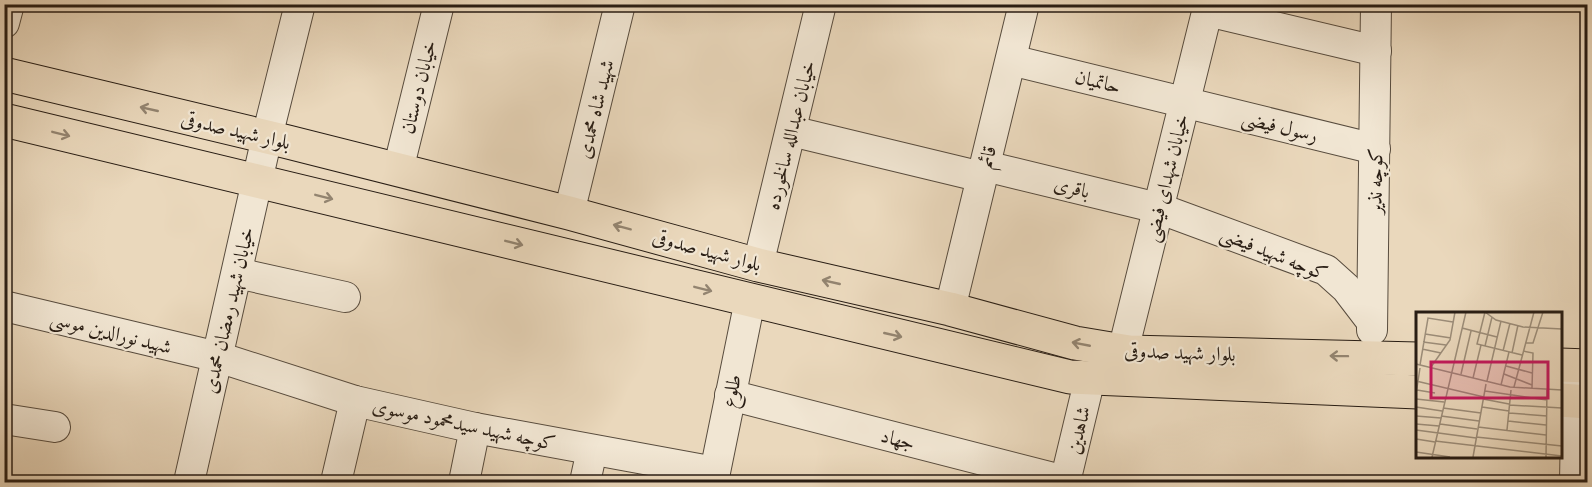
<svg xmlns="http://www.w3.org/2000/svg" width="1592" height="487" font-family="'EB Garamond',Amiri,serif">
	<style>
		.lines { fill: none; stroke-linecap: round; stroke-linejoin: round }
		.minor-casing { stroke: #584c3e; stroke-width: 32 }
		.major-casing { stroke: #281d14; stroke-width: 35 }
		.minor { stroke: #f1e6d3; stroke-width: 30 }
		.major { stroke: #ead8bc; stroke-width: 33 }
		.oneway { stroke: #938470 }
		.labels { text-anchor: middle; stroke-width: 4.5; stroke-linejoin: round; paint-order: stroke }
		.street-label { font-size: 20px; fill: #281d14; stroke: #f1e6d3 }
		.inset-road { fill: none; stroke: #9c8d79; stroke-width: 1.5 }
		.view { fill: #c2185b; fill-opacity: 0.15; stroke: #c2185b; stroke-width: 3 }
		.inset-edge { fill: none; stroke: #281d14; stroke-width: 3 }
	</style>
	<rect width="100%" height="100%" fill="#ead8bc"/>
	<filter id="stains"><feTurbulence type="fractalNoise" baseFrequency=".00333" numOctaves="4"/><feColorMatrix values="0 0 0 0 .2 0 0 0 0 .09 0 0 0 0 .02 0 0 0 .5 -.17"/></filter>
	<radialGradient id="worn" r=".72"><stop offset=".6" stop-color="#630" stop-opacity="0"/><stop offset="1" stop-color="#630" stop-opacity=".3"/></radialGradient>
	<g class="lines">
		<g class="minor-casing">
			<g id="minor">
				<path d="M1207 11 1376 51"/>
				<path d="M4 23 9 4"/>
				<path d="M1011 60 1375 149"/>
				<path d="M791 131 982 177"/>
				<path d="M985 166 1158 208 1326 270 1346 288 1372 322"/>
				<path d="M398 170 439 4"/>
				<path d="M569 213 620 4"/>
				<path d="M758 265 821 4"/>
				<path d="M237 273 345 297"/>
				<path d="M4 306 218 357 355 401 475 428 715 472"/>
				<path d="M950 309 1024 4"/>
				<path d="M1372 330 1376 4"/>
				<path d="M1123 351 1209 4"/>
				<path d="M730 395 1069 482"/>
				<path d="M4 419 55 427"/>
				<path d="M189 482 267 137 300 4"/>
				<path d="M336 482 355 401"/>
				<path d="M464 482 475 428"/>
				<path d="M585 482 592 450"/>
				<path d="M713 482 750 300"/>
				<path d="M1065 482 1090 378"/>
				<path d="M1575 482 1577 365"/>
			</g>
		</g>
		<g class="major-casing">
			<g id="major">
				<path d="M4 74 288 142 569 213 758 265 950 309 1075 343 1129 352 1418 359"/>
				<path d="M4 120 1070 377 1418 392"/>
				<path d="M1560 365 1588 366"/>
				<path d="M1560 400 1588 402"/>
			</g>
		</g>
		<use href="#minor" class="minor"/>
		<use href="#major" class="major"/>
	</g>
	<defs><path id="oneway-shaft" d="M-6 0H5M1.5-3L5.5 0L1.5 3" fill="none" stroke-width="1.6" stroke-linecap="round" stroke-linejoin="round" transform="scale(1.5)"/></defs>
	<g class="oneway">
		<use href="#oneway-shaft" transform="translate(149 109) rotate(-167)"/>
		<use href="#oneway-shaft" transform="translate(61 134) rotate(14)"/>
		<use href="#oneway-shaft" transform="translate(324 197) rotate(14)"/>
		<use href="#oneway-shaft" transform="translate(622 227) rotate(-165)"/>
		<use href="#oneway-shaft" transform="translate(514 243) rotate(14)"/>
		<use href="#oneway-shaft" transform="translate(831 282) rotate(-167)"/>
		<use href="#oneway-shaft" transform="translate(703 289) rotate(14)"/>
		<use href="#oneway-shaft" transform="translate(893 335) rotate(13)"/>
		<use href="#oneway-shaft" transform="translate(1081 344) rotate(-169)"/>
		<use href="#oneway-shaft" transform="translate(1339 356) rotate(-179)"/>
	</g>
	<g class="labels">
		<g class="street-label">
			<text transform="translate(1098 81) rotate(14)" y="7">حاتمیان</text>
			<text transform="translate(418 87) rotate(-76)" y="7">خیابان دوستان</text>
			<text transform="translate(595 109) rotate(-76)" y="7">شهید شاه محمدی</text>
			<text transform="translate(1280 126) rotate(14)" y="7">رسول فیضی</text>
			<text transform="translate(236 130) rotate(13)" y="7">بلوار شهید صدوقی</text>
			<text transform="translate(790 135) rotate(-76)" y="7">خیابان عبدالله سالخورده</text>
			<text transform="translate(987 157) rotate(-76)" y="7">قائم</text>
			<text transform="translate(1166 178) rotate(-76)" y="7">خیابان شهدای فیضی</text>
			<text transform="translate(1375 181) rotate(-89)" y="7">کوچه نذیر</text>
			<text transform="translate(1072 187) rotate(14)" y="7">باقری</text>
			<text transform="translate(707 250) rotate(15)" y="7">بلوار شهید صدوقی</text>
			<text transform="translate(1274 253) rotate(22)" y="7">کوچه شهید فیضی</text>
			<text transform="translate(228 310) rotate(-77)" y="7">خیابان شهید رمضان محمدی</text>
			<text transform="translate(111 332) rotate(14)" y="7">شهید نورالدین موسی</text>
			<text transform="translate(1180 352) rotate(2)" y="7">بلوار شهید صدوقی</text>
			<text transform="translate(731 391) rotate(-79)" y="7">طلوع</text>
			<text transform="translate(464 424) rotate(12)" y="7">کوچه شهید سیدمحمود موسوی</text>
			<text transform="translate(1078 430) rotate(-77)" y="7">شاهدین</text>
			<text transform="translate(898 439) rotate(15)" y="7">جهاد</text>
		</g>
	</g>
	<g transform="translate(1416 312)">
		<rect width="146" height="146" fill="#ead8bc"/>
		<path class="inset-road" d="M69 0 80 8 107 15 146 17M69 0 61 32 106 43M46 16 81 25M9 22 35 26M7 30 30 33M109 31H117L127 0M69 34 76 5M6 37 25 41M87 39 94 11M107 39 117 41 116 76M96 41 102 13M0 52 94 75 146 78M4 53 12 6 37 10M90 54 116 61M15 55 34 28 39 0M45 62 55 19M88 62 116 73M57 66 65 33M0 69 68 85M71 69 85 9M85 73 93 40M98 75 118 0M1 78 19 81M69 79 131 88M0 82 4 56M0 87 28 90M67 87 93 92M93 93 146 96M0 95 26 99M66 95 93 99M27 96 65 101M93 101 131 104M0 104 25 106M25 104 63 109M92 109 130 113M0 112 23 114M24 112 61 117M62 115 130 123M0 118 60 126M91 118 95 78M60 125 146 134M0 127 19 130M19 129 146 144M0 140 34 145M16 145 50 0M57 145 70 72M130 145 131 77"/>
		<path class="view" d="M15 50H132V86H15Z"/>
		<rect width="146" height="146" class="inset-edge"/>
	</g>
	<rect width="1592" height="487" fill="none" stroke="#ead8bc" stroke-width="24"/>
	<rect x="6" y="6" width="1580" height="475" fill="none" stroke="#281d14" stroke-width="3"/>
	<rect x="12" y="12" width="1568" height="463" fill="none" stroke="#281d14" stroke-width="1.5"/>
	<rect width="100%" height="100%" filter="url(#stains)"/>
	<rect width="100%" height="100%" fill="url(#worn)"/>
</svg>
